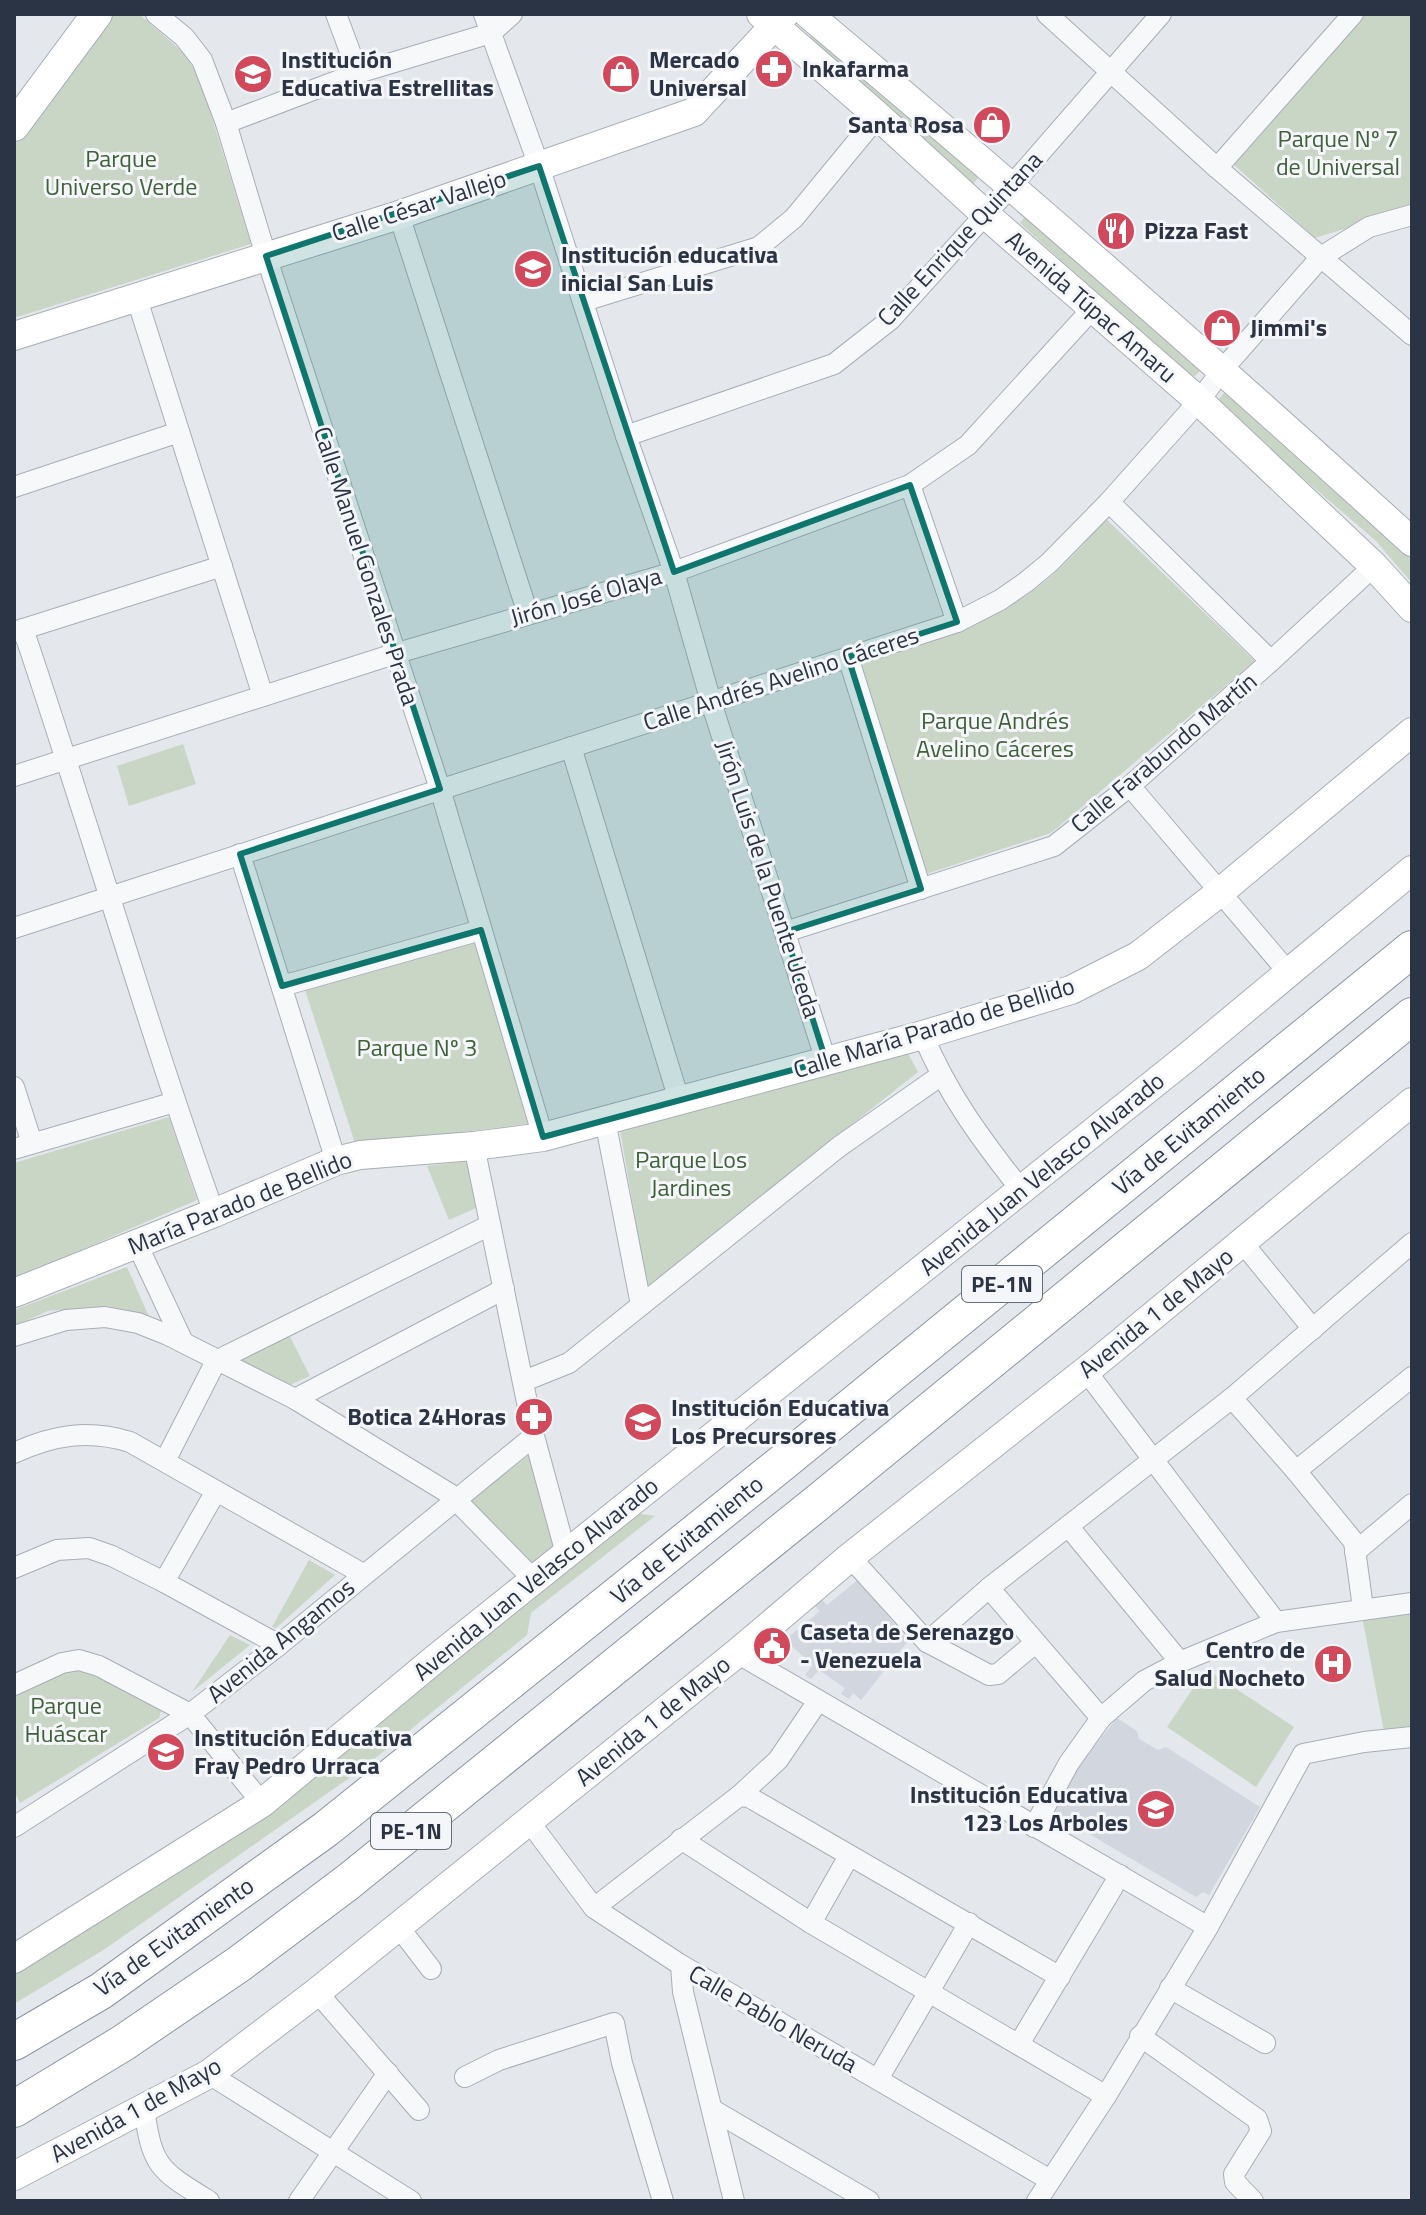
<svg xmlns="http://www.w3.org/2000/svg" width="1426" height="2215" font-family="'Titillium Web',sans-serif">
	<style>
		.built { fill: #d2d6de }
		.green { fill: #c9d6c5 }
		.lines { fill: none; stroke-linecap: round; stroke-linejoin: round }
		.street-casing { stroke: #a9aeb7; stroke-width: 22 }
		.secondary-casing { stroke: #a9aeb7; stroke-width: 30 }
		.primary-casing { stroke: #a3abb8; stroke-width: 32 }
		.highway-casing { stroke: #8b94a3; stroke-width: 38 }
		.street { stroke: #f7f8fa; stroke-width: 20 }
		.secondary { stroke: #fff; stroke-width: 28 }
		.primary { stroke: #fff; stroke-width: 30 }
		.highway { stroke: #fff; stroke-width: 36 }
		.marked { fill: #0f766e; fill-opacity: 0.2; stroke: #0f766e; stroke-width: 6; stroke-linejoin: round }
		.labels { text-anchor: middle; stroke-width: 6; stroke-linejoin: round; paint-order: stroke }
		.shield { fill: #f4f6f9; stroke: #676e7b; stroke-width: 2 }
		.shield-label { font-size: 22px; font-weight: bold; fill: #2b3445 }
		.poi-label { font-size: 24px; font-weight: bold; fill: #2b3445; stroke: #f4f6f9; text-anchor: start }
		.park-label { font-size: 24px; fill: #3f6138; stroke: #f4f6f9 }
		.street-label { font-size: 24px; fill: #2b3445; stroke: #f4f6f9 }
	</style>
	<rect width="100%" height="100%" fill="#e4e7ec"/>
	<g class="built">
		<path d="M859 1579 908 1641 861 1700 853 1693 849 1699 841 1694 845 1688 819 1670 811 1679 805 1675 813 1665 785 1640 820 1611 814 1605 821 1599 827 1605Z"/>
		<path d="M1117 1718 1137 1731 1139 1739 1158 1750 1166 1747 1260 1807 1209 1895 1203 1892 1196 1897 1052 1812 1081 1763Z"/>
	</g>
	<g class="green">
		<path d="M108 14H139L185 54 200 79 251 244 14 318V145Z"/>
		<path d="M1365 14H1412V208L1315 238 1231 162Z"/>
		<path d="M819 27 984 171 973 184 808 39Z"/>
		<path d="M1030 211 1202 369 1195 376 1185 373 1020 223Z"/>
		<path d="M1228 388 1412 551V583L1375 540 1219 406V399Z"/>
		<path d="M1106 519 1255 661 1051 833 923 875 857 664C928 641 1003 622 1059 569 1076 553 1091 536 1106 519Z"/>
		<path d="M183 744 196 784 129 806 117 766Z"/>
		<path d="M475 940 532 1123 356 1146 305 990Z"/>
		<path d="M906 1050 918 1072 647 1287 620 1130Z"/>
		<path d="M169 1117 197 1200 14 1279V1163Z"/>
		<path d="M467 1161 476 1208 449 1220 427 1166Z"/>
		<path d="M127 1267 150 1319 108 1306 48 1311 14 1326V1310Z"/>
		<path d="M288 1333 310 1376 283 1388 237 1360Z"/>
		<path d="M529 1455 532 1458 557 1542 528 1566 468 1502Z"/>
		<path d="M635 1513 655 1516 531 1613 527 1635 362 1769 105 1949 14 2004V1969L519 1604Z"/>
		<path d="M309 1560 335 1575 276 1628 272 1627Z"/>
		<path d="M1412 1611V1729L1384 1732 1362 1616Z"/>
		<path d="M230 1635 250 1645 192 1692Z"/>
		<path d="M78 1667 108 1678 161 1711 159 1718 20 1803 14 1791V1692Z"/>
		<path d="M1206 1669 1294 1727 1256 1787 1167 1727Z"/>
	</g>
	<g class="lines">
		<g class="street-casing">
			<g id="street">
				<path d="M156 14 184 37 202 60 226 123 266 256 440 789 543 1137"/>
				<path d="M336 14 358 73"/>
				<path d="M484 14 539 166 626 436 674 572 711 702 826 1061"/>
				<path d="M1047 14 1217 168 1412 335"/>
				<path d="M226 123 358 73 491 33 512 14"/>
				<path d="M1217 168 1353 14"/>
				<path d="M399 215 528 614"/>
				<path d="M136 296 263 696"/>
				<path d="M584 301 759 247 794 218 878 116"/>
				<path d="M626 436 834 364 890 320 1012 185 1161 14"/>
				<path d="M910 485 957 622"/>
				<path d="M14 487 179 432"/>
				<path d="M1109 502 1271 661"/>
				<path d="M23 629C89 823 145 1020 214 1213"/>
				<path d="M14 632 222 566"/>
				<path d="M848 657 921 889"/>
				<path d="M571 747 679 1100"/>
				<path d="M14 776 394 654 674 572 910 485 968 445 1093 308"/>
				<path d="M1130 786 1288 972"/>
				<path d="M240 854 336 1161"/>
				<path d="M14 928 957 622 1000 600 1026 582 1049 563 1109 502 1199 401 1223 369 1321 257 1369 227 1412 215"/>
				<path d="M785 932 1054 846 1130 786 1271 661 1374 566"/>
				<path d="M282 986 481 930"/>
				<path d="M923 1035C948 1095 981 1139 1021 1190"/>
				<path d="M14 1087 32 1143"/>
				<path d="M605 1120 641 1305"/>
				<path d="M474 1146 534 1436 566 1554"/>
				<path d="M14 1149 175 1102"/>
				<path d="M1242 1242 1313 1329"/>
				<path d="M137 1244 183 1342"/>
				<path d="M14 1336 66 1320 105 1317 138 1323 168 1335 295 1399 450 1494 534 1580"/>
				<path d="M1086 1371 1276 1622"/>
				<path d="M524 1381 569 1363 840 1146 940 1076"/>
				<path d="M1232 1398 1296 1471 1354 1542 1363 1608"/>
				<path d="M295 1399 504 1289"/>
				<path d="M14 1453C53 1435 88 1429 130 1442L363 1574"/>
				<path d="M165 1461 216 1361 490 1225"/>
				<path d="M1296 1471 1412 1377"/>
				<path d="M1068 1526 1180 1662"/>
				<path d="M1355 1552 1412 1504"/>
				<path d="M850 1557 927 1642 989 1675 998 1674 1034 1644"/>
				<path d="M14 1568 57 1550 89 1548 112 1556 164 1582 279 1645"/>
				<path d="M164 1582 216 1491"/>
				<path d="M989 1588 1101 1718"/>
				<path d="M927 1642 989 1588 1232 1398 1412 1243"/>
				<path d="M737 1653 1208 1927"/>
				<path d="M14 1685 62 1663 79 1660 99 1666 190 1714 262 1803"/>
				<path d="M739 1796 749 1797 1060 1977"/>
				<path d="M528 1820 594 1908 681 1965 1050 2180"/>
				<path d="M14 1827 190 1714 279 1645 534 1436"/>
				<path d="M1034 1827 1069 1763 1101 1718 1144 1681 1180 1662 1276 1622 1412 1603"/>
				<path d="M681 1839 811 1923 1106 2096"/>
				<path d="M594 1908 739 1796 778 1760 818 1701"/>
				<path d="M811 1923 849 1856"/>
				<path d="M398 1926 431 1969"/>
				<path d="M681 1965 683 1992 734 2201"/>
				<path d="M1170 1988 1265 2043"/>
				<path d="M317 1992 419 2110"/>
				<path d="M1140 2036 1257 2119 1261 2131 1234 2174 1235 2182 1253 2201"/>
				<path d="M1019 2044 1120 1875"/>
				<path d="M209 2074 411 2201"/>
				<path d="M465 2077 499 2060 614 2023 622 2063 663 2201"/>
				<path d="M878 2079 969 1923"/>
				<path d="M144 2108C152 2167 159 2170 209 2201"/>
				<path d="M713 2110 869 2201"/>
				<path d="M299 2201 388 2073"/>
				<path d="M1037 2201 1106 2096 1208 1927 1303 1754 1364 1742 1412 1737"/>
			</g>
		</g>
		<g class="secondary-casing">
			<g id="secondary">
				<path d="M761 14 878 116 986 215 1199 401 1374 566 1412 608"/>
				<path d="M808 14C1013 186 1214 361 1412 542"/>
				<path d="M14 336 399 215 694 112 785 14"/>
				<path d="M14 1293 214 1213 336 1161 360 1155 474 1146 543 1137 923 1035 1071 990 1138 956 1219 893 1412 732"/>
				<path d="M14 1959 262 1803 435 1659 1186 1058 1412 870"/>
				<path d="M14 2176 209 2074 317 1992 737 1653 850 1557 1097 1362 1412 1102"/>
			</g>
		</g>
		<g class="primary-casing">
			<path id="primary" d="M14 126 97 14"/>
		</g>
		<g class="highway-casing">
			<g id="highway">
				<path d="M14 2042 101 1991 326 1829 782 1463 1412 949"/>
				<path d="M14 2109 123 2043 239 1964 348 1882 822 1499 1412 1016"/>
			</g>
		</g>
		<use href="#street" class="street"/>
		<use href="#secondary" class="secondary"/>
		<use href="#primary" class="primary"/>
		<use href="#highway" class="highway"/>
	</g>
	<path class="marked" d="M539 166 674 572 910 485 957 622 848 657 921 889 785 932 826 1061 543 1137 481 930 282 986 240 854 440 789 266 256Z"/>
	<defs>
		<g id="pharmacy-disc" transform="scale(2)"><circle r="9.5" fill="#d1495b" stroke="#f4f6f9"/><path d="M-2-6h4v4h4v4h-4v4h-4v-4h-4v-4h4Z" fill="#fff"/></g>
		<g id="school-disc" transform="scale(2)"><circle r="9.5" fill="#d1495b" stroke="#f4f6f9"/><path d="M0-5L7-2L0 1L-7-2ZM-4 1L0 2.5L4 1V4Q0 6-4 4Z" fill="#fff"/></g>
		<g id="shop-disc" transform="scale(2)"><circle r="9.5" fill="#d1495b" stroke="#f4f6f9"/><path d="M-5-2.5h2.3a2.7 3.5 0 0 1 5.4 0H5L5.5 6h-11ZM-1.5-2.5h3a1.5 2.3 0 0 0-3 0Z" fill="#fff"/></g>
		<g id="restaurant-disc" transform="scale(2)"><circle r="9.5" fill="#d1495b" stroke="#f4f6f9"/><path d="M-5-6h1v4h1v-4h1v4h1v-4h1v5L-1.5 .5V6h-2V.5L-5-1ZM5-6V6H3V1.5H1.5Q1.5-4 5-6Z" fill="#fff"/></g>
		<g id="civic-disc" transform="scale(2)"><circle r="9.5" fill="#d1495b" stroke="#f4f6f9"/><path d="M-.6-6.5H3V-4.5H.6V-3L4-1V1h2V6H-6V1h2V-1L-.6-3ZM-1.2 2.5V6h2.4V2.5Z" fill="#fff"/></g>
		<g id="hospital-disc" transform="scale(2)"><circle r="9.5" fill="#d1495b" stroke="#f4f6f9"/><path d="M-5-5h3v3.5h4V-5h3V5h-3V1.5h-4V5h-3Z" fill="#fff"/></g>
	</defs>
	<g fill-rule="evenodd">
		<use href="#pharmacy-disc" x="774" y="69"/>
		<use href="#school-disc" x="253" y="74"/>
		<use href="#shop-disc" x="621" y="74"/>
		<use href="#shop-disc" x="992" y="125"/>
		<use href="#restaurant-disc" x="1116" y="231"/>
		<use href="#school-disc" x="533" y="269"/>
		<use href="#shop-disc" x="1222" y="328"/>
		<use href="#pharmacy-disc" x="534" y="1417"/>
		<use href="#school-disc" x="643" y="1422"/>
		<use href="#civic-disc" x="772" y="1646"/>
		<use href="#hospital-disc" x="1333" y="1664"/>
		<use href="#school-disc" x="166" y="1752"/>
		<use href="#school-disc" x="1156" y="1809"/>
	</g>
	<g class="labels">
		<g class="shield">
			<rect x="962" y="1266" width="80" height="36" rx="6"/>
			<rect x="371" y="1813" width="80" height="36" rx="6"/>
		</g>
		<g class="shield-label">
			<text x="1002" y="1292">PE-1N</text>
			<text x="411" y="1839">PE-1N</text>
		</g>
		<g class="poi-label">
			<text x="281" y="68">Institución<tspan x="281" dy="28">Educativa Estrellitas</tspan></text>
			<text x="649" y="68">Mercado<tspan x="649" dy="28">Universal</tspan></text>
			<text x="802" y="77">Inkafarma</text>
			<text x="964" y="133" text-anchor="end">Santa Rosa</text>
			<text x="1144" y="239">Pizza Fast</text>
			<text x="561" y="263">Institución educativa<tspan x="561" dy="28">inicial San Luis</tspan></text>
			<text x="1250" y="336">Jimmi's</text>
			<text x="671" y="1416">Institución Educativa<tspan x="671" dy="28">Los Precursores</tspan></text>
			<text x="506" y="1425" text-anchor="end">Botica 24Horas</text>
			<text x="800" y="1640">Caseta de Serenazgo<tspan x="800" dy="28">- Venezuela</tspan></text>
			<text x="1305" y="1658" text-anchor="end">Centro de<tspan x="1305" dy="28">Salud Nocheto</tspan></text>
			<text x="194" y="1746">Institución Educativa<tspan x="194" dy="28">Fray Pedro Urraca</tspan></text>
			<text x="1128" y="1803" text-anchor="end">Institución Educativa<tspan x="1128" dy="28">123 Los Arboles</tspan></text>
		</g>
		<g class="park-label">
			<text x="1338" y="147">Parque Nº 7<tspan x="1338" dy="28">de Universal</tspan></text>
			<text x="121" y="167">Parque<tspan x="121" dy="28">Universo Verde</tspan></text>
			<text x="995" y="729">Parque Andrés<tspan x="995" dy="28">Avelino Cáceres</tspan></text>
			<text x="417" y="1056">Parque Nº 3</text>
			<text x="691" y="1168">Parque Los<tspan x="691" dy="28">Jardines</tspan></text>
			<text x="66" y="1714">Parque<tspan x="66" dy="28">Huáscar</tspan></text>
		</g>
		<g class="street-label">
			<text transform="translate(419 206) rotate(-18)" y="8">Calle César Vallejo</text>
			<text transform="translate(960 239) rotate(-47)" y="8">Calle Enrique Quintana</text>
			<text transform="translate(1091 307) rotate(41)" y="8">Avenida Túpac Amaru</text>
			<text transform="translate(366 566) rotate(72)" y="8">Calle Manuel Gonzales Prada</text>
			<text transform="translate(586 597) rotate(-16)" y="8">Jirón José Olaya</text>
			<text transform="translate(781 679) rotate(-18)" y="8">Calle Andrés Avelino Cáceres</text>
			<text transform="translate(1164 753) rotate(-40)" y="8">Calle Farabundo Martín</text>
			<text transform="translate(768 879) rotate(72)" y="8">Jirón Luis de la Puente Uceda</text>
			<text transform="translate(934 1028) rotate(-17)" y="8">Calle María Parado de Bellido</text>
			<text transform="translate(1189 1131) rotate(-39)" y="8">Vía de Evitamiento</text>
			<text transform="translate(1042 1174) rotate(-39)" y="8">Avenida Juan Velasco Alvarado</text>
			<text transform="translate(240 1203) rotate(-22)" y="8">María Parado de Bellido</text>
			<text transform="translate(1156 1313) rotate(-39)" y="8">Avenida 1 de Mayo</text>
			<text transform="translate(687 1540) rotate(-39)" y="8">Vía de Evitamiento</text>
			<text transform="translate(536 1579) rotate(-39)" y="8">Avenida Juan Velasco Alvarado</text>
			<text transform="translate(281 1641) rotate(-39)" y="8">Avenida Angamos</text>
			<text transform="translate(653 1721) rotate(-39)" y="8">Avenida 1 de Mayo</text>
			<text transform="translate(174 1937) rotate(-35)" y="8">Vía de Evitamiento</text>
			<text transform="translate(773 2019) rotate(30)" y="8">Calle Pablo Neruda</text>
			<text transform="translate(136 2110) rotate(-29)" y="8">Avenida 1 de Mayo</text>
		</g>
	</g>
	<rect width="1426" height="2215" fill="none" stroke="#2b3445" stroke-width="32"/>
</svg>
